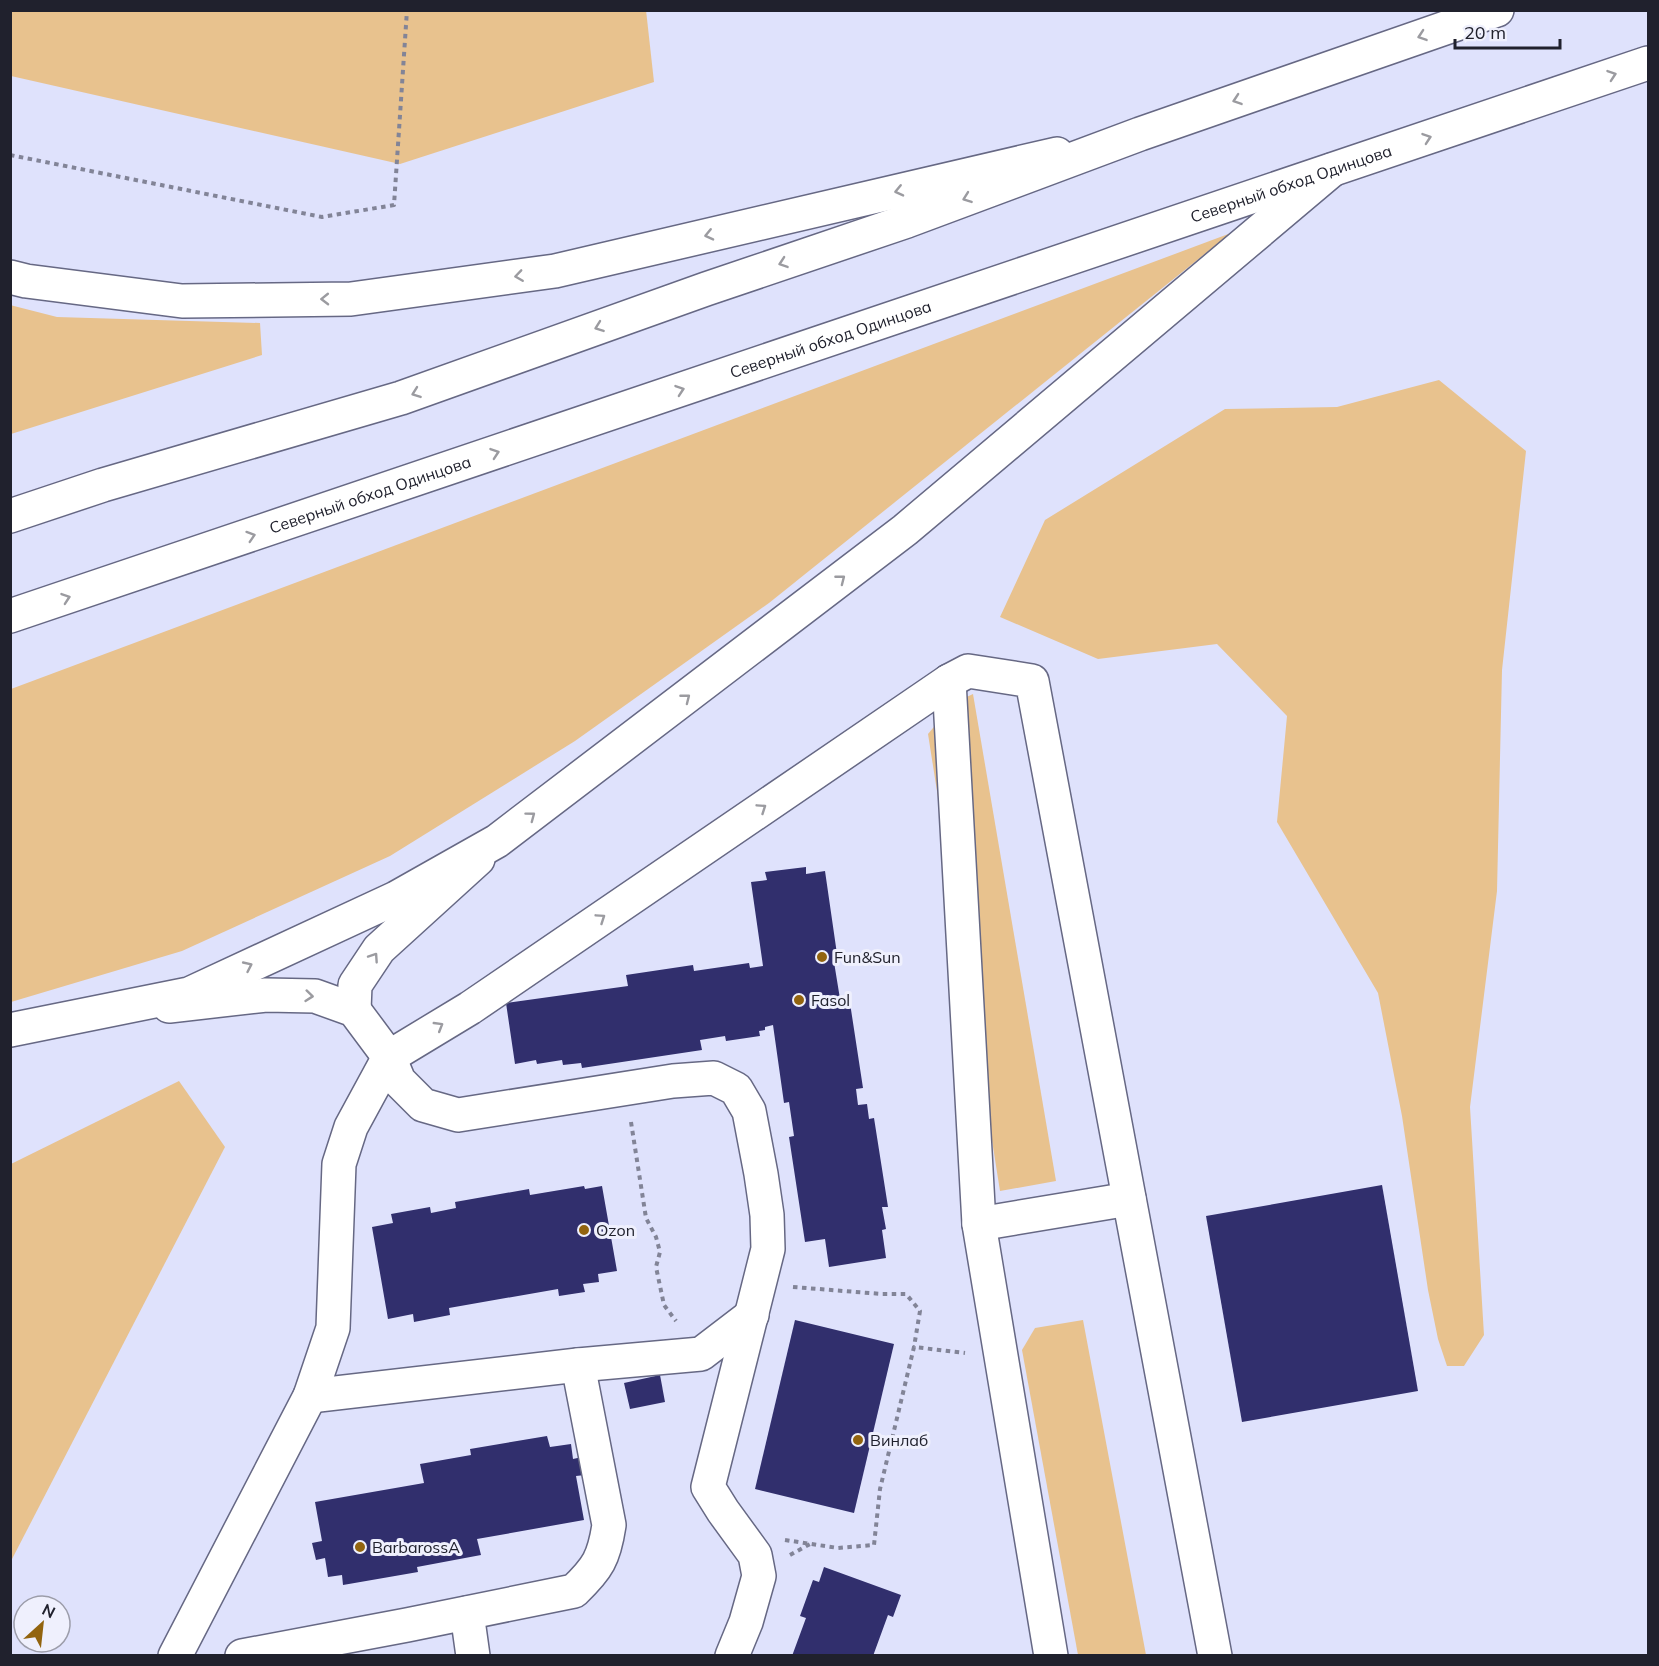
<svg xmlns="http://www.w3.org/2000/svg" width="1659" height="1666" font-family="Mulish,sans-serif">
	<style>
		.green { fill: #e8c28e }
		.building { fill: #312f6d }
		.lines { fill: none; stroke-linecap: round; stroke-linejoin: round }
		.minor-casing { stroke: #666884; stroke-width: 36 }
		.major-casing { stroke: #666884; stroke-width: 36 }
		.highway-casing { stroke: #666884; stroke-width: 36 }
		.path { stroke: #828497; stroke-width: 4; stroke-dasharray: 4.5 4.5; stroke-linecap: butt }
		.minor { stroke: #fff; stroke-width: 33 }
		.major { stroke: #fff; stroke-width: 33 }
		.highway { stroke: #fff; stroke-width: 33 }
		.oneway { stroke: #9b9ba0 }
		.poi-dot { fill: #92640f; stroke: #eff0fd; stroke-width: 2 }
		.labels { text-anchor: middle; stroke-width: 6; stroke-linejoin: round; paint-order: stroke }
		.street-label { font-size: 16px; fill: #20212d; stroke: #eff0fd }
		.poi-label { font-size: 16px; fill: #20212d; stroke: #eff0fd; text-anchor: start }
	</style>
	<rect width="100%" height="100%" fill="#dfe2fc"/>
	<g class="green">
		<path d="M646 10 654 82 400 164 11 76V11Z"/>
		<path d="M1231 233 769 603 575 741 390 856 182 951 11 1002V689Z"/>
		<path d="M10 305 57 317 260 323 262 355 11 434Z"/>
		<path d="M1439 380 1526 451 1502 670 1497 891 1470 1107 1484 1335 1464 1366H1447L1438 1339 1428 1290 1402 1116 1378 993 1277 822 1287 716 1217 644 1098 659 1000 617 1045 520 1225 409 1337 407Z"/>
		<path d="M973 694 1056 1181 1000 1191 928 734 954 703Z"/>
		<path d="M179 1081 225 1147 11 1561V1164Z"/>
		<path d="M1083 1320 1146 1655H1078L1022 1350 1035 1328Z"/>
	</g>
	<g class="building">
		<path d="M806 867V874L825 871 838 961 834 962 841 1005 850 1003 863 1088 856 1089 858 1105 867 1104 869 1119 874 1118 888 1207H882L886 1229 882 1230 886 1258 829 1267 825 1239 805 1242 789 1137 794 1136 789 1102 784 1103 773 1025 765 1027V1030L759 1031 760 1036 726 1041 725 1036 700 1040 702 1050 582 1068 581 1063 563 1065 562 1060 537 1064 536 1060 515 1064 506 1003 628 986 626 975 693 965 694 971 749 963 750 968 763 966 751 882 767 880 765 872Z"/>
		<path d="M1382 1185 1418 1391 1242 1422 1206 1216Z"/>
		<path d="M584 1186 585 1189 602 1186 617 1271 598 1274 599 1282 583 1284 585 1292 559 1296 558 1289 449 1308 450 1315 414 1322 413 1314 388 1319 372 1227 393 1223 391 1214 430 1207 431 1213 456 1208 455 1202 529 1189 530 1195Z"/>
		<path d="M795 1320 894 1344 854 1513 755 1489Z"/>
		<path d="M660 1375 665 1402 630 1409 624 1383Z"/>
		<path d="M547 1436 550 1447 571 1444 573 1459 582 1457 585 1475 576 1476 584 1520 477 1539 481 1555 417 1567 418 1572 343 1585 342 1575 328 1577 325 1558 316 1560 312 1543 322 1541 315 1502 424 1483 420 1464 471 1455 470 1449Z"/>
		<path d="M824 1567 901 1595 893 1617 888 1615 873 1656H792L806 1618 800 1616 813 1580 819 1582Z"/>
	</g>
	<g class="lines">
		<g class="minor-casing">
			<g id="minor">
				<path d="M949 681 979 1224 1051 1656"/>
				<path d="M169 1006 266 995 315 996 354 1010 389 1057 399 1081 423 1105 458 1115 673 1081 714 1078 736 1089 749 1111 761 1174 767 1215 768 1249 708 1487 723 1511 755 1555 759 1576 746 1622 732 1656"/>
				<path d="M354 1010 355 985 379 949 478 859"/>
				<path d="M979 1224 1129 1199"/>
				<path d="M310 1396 578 1365 701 1354 752 1315"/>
				<path d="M467 1613 473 1656"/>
				<path d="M175 1656 310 1396 333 1328 339 1164 351 1127 389 1057 470 1008 949 681 968 671 1032 681 1215 1656"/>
				<path d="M242 1656 407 1625 574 1591C598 1568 604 1558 609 1525L578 1365"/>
			</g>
		</g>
		<g class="major-casing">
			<g id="major">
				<path d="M10 277 26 281 182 301 351 299 555 271 1057 154"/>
				<path d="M10 1030 189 994 396 898 497 841 905 530 1332 170"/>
			</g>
		</g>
		<g class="highway-casing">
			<g id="highway">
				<path d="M10 516 103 485 401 398 706 289 907 221 1140 134 1497 10"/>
				<path id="s1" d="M10 616 1648 63"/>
			</g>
		</g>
		<g class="path">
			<path d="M10 155 322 217 394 205 407 10"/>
			<path d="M631 1122 646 1218 656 1237 660 1252 656 1267 664 1305 676 1321"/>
			<path d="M793 1287 882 1294H906L920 1311 914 1347"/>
			<path d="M785 1540 838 1548 874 1545 880 1489 914 1347 965 1353"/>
			<path d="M790 1555 810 1544"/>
		</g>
		<use href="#minor" class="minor"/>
		<use href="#major" class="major"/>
		<use href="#highway" class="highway"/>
	</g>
	<defs><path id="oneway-chevron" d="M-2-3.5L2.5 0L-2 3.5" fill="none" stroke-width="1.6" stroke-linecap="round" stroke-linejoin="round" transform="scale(1.5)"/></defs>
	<g class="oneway">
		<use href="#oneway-chevron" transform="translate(1422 36) rotate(161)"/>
		<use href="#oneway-chevron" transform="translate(1612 75) rotate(-19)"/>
		<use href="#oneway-chevron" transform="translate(1237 100) rotate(161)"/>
		<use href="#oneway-chevron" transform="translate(1427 138) rotate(-19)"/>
		<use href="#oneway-chevron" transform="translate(899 191) rotate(167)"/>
		<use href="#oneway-chevron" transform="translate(967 198) rotate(160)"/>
		<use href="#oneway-chevron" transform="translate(709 235) rotate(167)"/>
		<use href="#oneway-chevron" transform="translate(783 263) rotate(161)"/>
		<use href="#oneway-chevron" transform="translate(519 276) rotate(172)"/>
		<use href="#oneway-chevron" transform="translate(325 299) rotate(179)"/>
		<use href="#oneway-chevron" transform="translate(599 327) rotate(160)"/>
		<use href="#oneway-chevron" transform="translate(680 390) rotate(-19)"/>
		<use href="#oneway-chevron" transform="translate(416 393) rotate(160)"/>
		<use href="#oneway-chevron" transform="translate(495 453) rotate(-19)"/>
		<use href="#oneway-chevron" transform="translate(251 536) rotate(-18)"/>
		<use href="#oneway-chevron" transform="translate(841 579) rotate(-38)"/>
		<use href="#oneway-chevron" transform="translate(66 598) rotate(-19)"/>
		<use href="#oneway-chevron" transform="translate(686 698) rotate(-38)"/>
		<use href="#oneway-chevron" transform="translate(762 808) rotate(-34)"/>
		<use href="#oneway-chevron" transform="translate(531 816) rotate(-37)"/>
		<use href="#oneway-chevron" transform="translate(601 918) rotate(-34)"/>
		<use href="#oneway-chevron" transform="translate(374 957) rotate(-56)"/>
		<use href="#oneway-chevron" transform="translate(248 966) rotate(-25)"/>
		<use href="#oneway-chevron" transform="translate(309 996) rotate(6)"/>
		<use href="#oneway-chevron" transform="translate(439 1026) rotate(-31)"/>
	</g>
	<g class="poi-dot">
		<circle cx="822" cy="957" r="6"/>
		<circle cx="799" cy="1000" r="6"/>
		<circle cx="584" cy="1230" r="6"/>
		<circle cx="858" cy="1440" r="6"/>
		<circle cx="360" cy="1547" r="6"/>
	</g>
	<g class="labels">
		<g class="street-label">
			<text dy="6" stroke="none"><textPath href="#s1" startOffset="1352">Северный обход Одинцова</textPath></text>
			<text dy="6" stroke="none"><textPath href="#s1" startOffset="866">Северный обход Одинцова</textPath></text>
			<text dy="6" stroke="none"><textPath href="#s1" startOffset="380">Северный обход Одинцова</textPath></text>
		</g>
		<g class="poi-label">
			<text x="834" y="963">Fun&amp;Sun</text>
			<text x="811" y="1006">Fasol</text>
			<text x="596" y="1236">Ozon</text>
			<text x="870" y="1446">Винлаб</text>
			<text x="372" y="1553">BarbarossA</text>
		</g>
	</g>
	<rect width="1659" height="1666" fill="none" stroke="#20212d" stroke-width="24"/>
	<g transform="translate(42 1624) rotate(27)"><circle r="28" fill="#eff0fd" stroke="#9c9daa" stroke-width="1.5"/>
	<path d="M0-4.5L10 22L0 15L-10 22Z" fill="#92640f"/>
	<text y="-9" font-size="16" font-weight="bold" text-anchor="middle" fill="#20212d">N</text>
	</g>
	<path d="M1455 39v9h105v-9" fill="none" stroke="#20212d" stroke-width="3"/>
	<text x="1464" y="39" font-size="18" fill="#20212d" stroke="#eff0fd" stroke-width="4.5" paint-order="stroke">20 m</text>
</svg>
